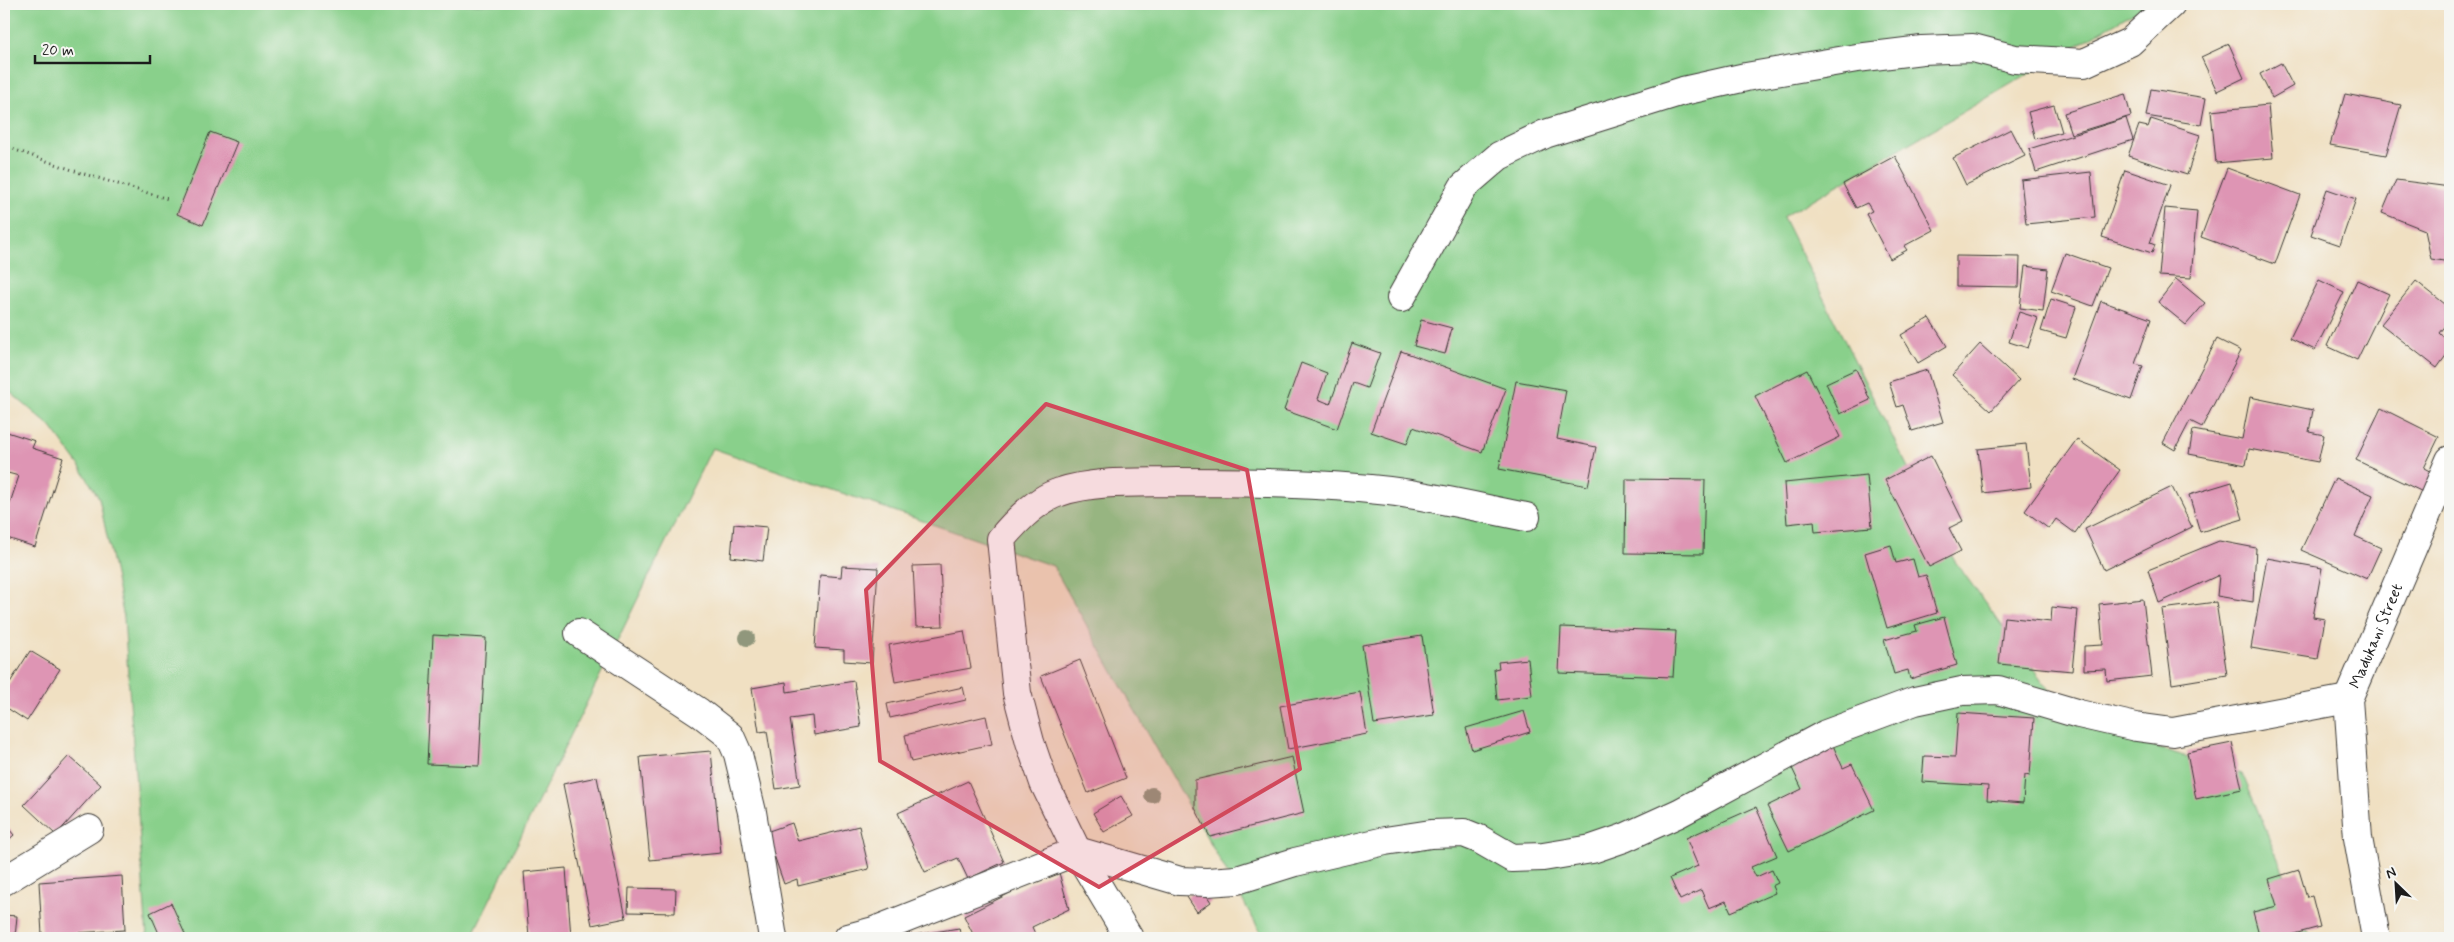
<svg xmlns="http://www.w3.org/2000/svg" width="2454" height="942" font-family="Mynerve,sans-serif">
	<style>
		.green { fill: #89d08b; stroke: #527654 }
		.building { fill: #de95b4 }
		.lines { fill: none; stroke-linecap: round; stroke-linejoin: round }
		.street-casing { stroke: #3c3935; stroke-width: 30 }
		.path { stroke: #3c3935; stroke-width: 3; stroke-dasharray: 1 4; stroke-linecap: butt }
		.street { stroke: #fff; stroke-width: 28 }
		.tree { fill: #90977c }
		.marked { fill: #d1495b; fill-opacity: 0.2; stroke: #d1495b; stroke-width: 4; stroke-linejoin: round }
		.labels { text-anchor: middle; stroke-width: 4; stroke-linejoin: round; paint-order: stroke }
		.street-label { font-size: 16px; fill: #1c1c1c; stroke: #f6f6f2 }
	</style>
	<rect width="100%" height="100%" fill="#f6f6f2"/>
	<filter id="ink" filterUnits="userSpaceOnUse"><feTurbulence type="fractalNoise" baseFrequency=".02" numOctaves="2"/><feDisplacementMap in="SourceGraphic" scale="10" xChannelSelector="R" yChannelSelector="G"/><feConvolveMatrix kernelMatrix="1 2 1 2 8 2 1 2 1" color-interpolation-filters="sRGB"/></filter>
	<filter id="wash" filterUnits="userSpaceOnUse"><feTurbulence type="fractalNoise" baseFrequency=".0096" numOctaves="4" result="noise"/><feDisplacementMap in="SourceGraphic" scale="20" xChannelSelector="R" yChannelSelector="G"/><feGaussianBlur stdDeviation="1.12" result="paint"/><feColorMatrix in="noise" values="0 0 0 0 0 0 0 0 0 0 0 0 0 0 0 0 0 1.4 0 .05"/><feComposite in="paint" operator="in"/></filter>
	<g filter="url(#wash)">
		<rect width="100%" height="100%" fill="#f0e0c2"/>
		<path class="green" d="M4 4H2148L1783 217 1954 560 2073 723 2242 773 2311 938H1264L1053 566 712 448 471 938H147L124 618 99 498 79 465 51 427 4 387Z"/>
		<g id="blocks">
			<g class="building">
				<path d="M2229 44 2244 78 2217 91 2201 57Z"/>
				<path d="M2281 63 2293 86 2272 98 2260 74Z"/>
				<path d="M2151 89 2206 98 2201 125 2146 116Z"/>
				<path d="M2125 94 2131 116 2071 134 2064 113Z"/>
				<path d="M2345 94 2401 105 2386 155 2330 145Z"/>
				<path d="M2054 105 2062 132 2035 139 2028 112Z"/>
				<path d="M2268 105 2273 158 2216 163 2211 111Z"/>
				<path d="M2126 118 2133 140 2036 172 2029 149Z"/>
				<path d="M2151 119 2200 135 2187 175 2128 156 2139 125 2148 127Z"/>
				<path d="M2011 129 2025 156 1966 185 1953 158Z"/>
				<path d="M210 132 237 142 203 225 177 214Z"/>
				<path d="M1895 156 1934 230 1904 246 1907 250 1890 259 1866 214 1872 211 1867 203 1856 208 1843 184Z"/>
				<path d="M2227 168 2300 195 2275 264 2201 237Z"/>
				<path d="M2125 170 2170 185 2150 243 2155 245 2152 253 2102 237Z"/>
				<path d="M2091 172 2095 217 2026 224 2021 180Z"/>
				<path d="M2396 180 2450 187V262L2431 259 2425 230 2382 213Z"/>
				<path d="M2327 189 2356 199 2340 245 2311 235Z"/>
				<path d="M2165 208 2197 211 2191 278 2159 276Z"/>
				<path d="M2065 253 2108 268 2093 306 2051 291Z"/>
				<path d="M1956 256 2020 257 2019 287 1956 286Z"/>
				<path d="M2025 266 2048 269 2043 311 2020 308Z"/>
				<path d="M2176 279 2205 303 2186 325 2158 302Z"/>
				<path d="M2319 280 2344 292 2315 350 2290 338Z"/>
				<path d="M2357 280 2389 294 2357 360 2327 346Z"/>
				<path d="M2416 281 2450 308V319L2439 333 2450 343V350L2437 368 2381 324Z"/>
				<path d="M2051 299 2076 307 2066 338 2041 331Z"/>
				<path d="M2101 301 2151 319 2135 364 2143 366 2131 400 2072 379Z"/>
				<path d="M2019 312 2038 318 2028 348 2009 342Z"/>
				<path d="M1929 318 1947 346 1918 363 1901 335Z"/>
				<path d="M1421 320 1452 328 1445 354 1414 346Z"/>
				<path d="M2217 339 2241 351 2202 427 2190 421 2175 450 2163 443Z"/>
				<path d="M1352 343 1380 353 1367 388 1353 383 1337 429 1284 410 1301 363 1327 373 1318 399 1330 404Z"/>
				<path d="M1980 344 2019 380 1991 411 1952 375Z"/>
				<path d="M1401 351 1506 389 1482 452 1413 427 1407 444 1371 432Z"/>
				<path d="M1856 369 1870 400 1840 414 1826 383Z"/>
				<path d="M1807 370 1840 437 1787 463 1755 396Z"/>
				<path d="M1927 370 1943 422 1912 431 1903 405 1897 407 1889 382Z"/>
				<path d="M1516 381 1566 390 1557 439 1596 447 1588 486 1499 469Z"/>
				<path d="M2250 397 2313 410 2309 432 2324 435 2318 462 2249 449 2246 465 2189 454 2193 430 2242 439Z"/>
				<path d="M2381 408 2439 437 2424 468 2435 474 2425 493 2356 460Z"/>
				<path d="M4 431 35 441 32 448 63 458 35 547 4 537V521L19 476 4 472Z"/>
				<path d="M2077 439 2120 470 2075 533 2056 519 2049 529 2025 511Z"/>
				<path d="M2026 444 2031 487 1983 493 1978 449Z"/>
				<path d="M1931 456 1963 521 1949 528 1961 551 1929 567 1885 480Z"/>
				<path d="M1867 475 1872 527 1815 532 1814 521 1787 524 1784 483Z"/>
				<path d="M2335 478 2373 495 2355 536 2381 548 2367 579 2301 550Z"/>
				<path d="M1626 479 1705 480 1703 554 1625 553Z"/>
				<path d="M2232 482 2243 519 2200 532 2189 495Z"/>
				<path d="M2172 487 2192 527 2104 570 2085 529Z"/>
				<path d="M734 524 767 527 763 561 731 557Z"/>
				<path d="M2219 541 2256 548 2253 602 2217 596 2219 575 2159 603 2148 570Z"/>
				<path d="M1891 545 1896 563 1913 559 1918 577 1926 575 1937 613 1887 628 1865 553Z"/>
				<path d="M2267 558 2322 568 2313 617 2325 619 2318 659 2251 648Z"/>
				<path d="M940 565 943 626 916 627 913 566Z"/>
				<path d="M842 566 878 568 872 663 844 661V650L815 648 820 575 841 577Z"/>
				<path d="M2143 599 2152 676 2107 681 2106 669 2084 670V646L2103 645 2099 604Z"/>
				<path d="M2216 602 2227 675 2172 684 2162 609Z"/>
				<path d="M2052 607 2078 610 2072 671 1999 664 2004 617 2051 622Z"/>
				<path d="M1944 617 1957 665 1910 679 1908 670 1894 674 1884 640 1917 631 1915 625Z"/>
				<path d="M1561 627 1676 631 1673 677 1559 673Z"/>
				<path d="M964 631 971 668 895 682 889 645Z"/>
				<path d="M433 635 486 638 479 766 427 764Z"/>
				<path d="M1422 636 1434 715 1374 724 1362 645Z"/>
				<path d="M30 651 60 669 27 721 4 706V692Z"/>
				<path d="M1528 659 1532 696 1497 700 1494 669 1499 668 1498 662Z"/>
				<path d="M1080 660 1126 778 1088 793 1041 676Z"/>
				<path d="M854 681 861 727 814 735 812 716 790 719 800 785 776 789 767 731 759 732 752 688 786 682 787 692Z"/>
				<path d="M963 687 966 700 890 718 887 704Z"/>
				<path d="M1360 692 1367 734 1288 749 1280 706Z"/>
				<path d="M1524 711 1530 732 1472 750 1466 728Z"/>
				<path d="M1958 713 2034 718 2030 776 2025 775 2023 803 1987 800 1988 786 1922 782 1924 756 1955 757Z"/>
				<path d="M986 716 992 744 911 762 905 735Z"/>
				<path d="M1832 743 1843 768 1852 764 1874 810 1789 851 1767 806 1802 789 1790 764Z"/>
				<path d="M2232 743 2242 789 2196 799 2187 752Z"/>
				<path d="M711 751 721 853 650 860 640 757Z"/>
				<path d="M69 756 101 785 56 835 24 805Z"/>
				<path d="M1292 757 1304 813 1210 837 1195 808V780Z"/>
				<path d="M597 777 626 918 592 925 563 784Z"/>
				<path d="M968 781 1004 862 968 879 958 858 925 872 898 813Z"/>
				<path d="M1121 796 1133 816 1104 832 1093 813Z"/>
				<path d="M1756 807 1777 856 1751 867 1756 877 1772 870 1778 883 1772 886 1775 893 1731 912 1726 901 1709 908 1701 890 1680 900 1670 878 1698 866 1686 838Z"/>
				<path d="M4 823 14 835 4 844Z"/>
				<path d="M792 823 798 841 859 826 869 869 798 886 797 879 784 884 766 832Z"/>
				<path d="M566 868 571 938H529L524 872Z"/>
				<path d="M1058 869 1069 909 1032 927 1037 938H975L964 916Z"/>
				<path d="M2299 870 2307 897 2312 896 2320 927 2279 938H2260L2253 912 2277 906 2269 879Z"/>
				<path d="M122 876 125 930 42 935 39 882Z"/>
				<path d="M1201 887 1211 902 1197 912 1187 897Z"/>
				<path d="M629 888 676 889 675 913 628 912Z"/>
				<path d="M171 903 185 934 177 938H161L150 913Z"/>
				<path d="M4 915 17 916 15 938H4Z"/>
				<path d="M959 928 961 938H929L928 933Z"/>
				<path d="M927 933V938H901V937Z"/>
				<path d="M1200 934 1201 938H1187V937Z"/>
			</g>
		</g>
	</g>
	<g filter="url(#ink)">
		<use href="#blocks" fill-opacity="0" stroke="#3c3935" stroke-width="1"/>
		<g class="lines">
			<g class="street-casing">
				<g id="street">
					<path d="M1401 298 1463 187 1499 156 1545 134 1683 91 1746 77 1857 58 1922 50 1973 48 2015 59 2084 63 2130 42 2171 4"/>
					<path d="M579 633 699 712 730 736 738 754 752 812 773 938"/>
					<path d="M4 881 89 829"/>
					<path d="M848 938 874 931 1077 851 1180 881 1207 882 1237 880 1295 862 1385 841 1431 834 1464 833 1479 839 1512 858 1543 857 1592 849 1624 838 1679 813 1826 734 1915 701 1962 691 1998 690 2079 714 2136 727 2173 732 2348 699"/>
					<path d="M1129 938 1077 851 1044 783 1030 742 1017 693 1001 539C1016 521 1037 499 1060 492 1096 480 1139 483 1177 482 1247 482 1318 483 1389 491 1435 497 1481 508 1526 517"/>
					<path id="s1" d="M2376 938 2358 838 2348 699 2450 460"/>
				</g>
			</g>
			<path class="path" d="M4 146 81 173 168 199"/>
			<use href="#street" class="street"/>
		</g>
		<g class="tree">
			<circle cx="747" cy="638" r="8"/>
			<circle cx="1152" cy="795" r="8"/>
		</g>
	</g>
	<path class="marked" d="M1046 404 1247 470 1300 769 1099 887 880 761 866 590Z"/>
	<g class="labels">
		<g class="street-label">
			<text dy="6" stroke="none"><textPath href="#s1" startOffset="310">Madukani Street</textPath></text>
		</g>
	</g>
	<rect width="2454" height="942" fill="none" stroke="#f6f6f2" stroke-width="20"/>
	<g transform="translate(2396 884) rotate(335)" stroke="#f6f6f2" stroke-width="4" paint-order="stroke">
	<path d="M0-4L9 19L0 12L-9 19Z" fill="#1c1c1c"/>
	<text y="-8" font-size="14" font-weight="bold" text-anchor="middle" fill="#1c1c1c">N</text>
	</g>
	<path d="M35 55v8h115v-8" fill="none" stroke="#1c1c1c" stroke-width="2.5"/>
	<text x="42" y="55" font-size="15" fill="#1c1c1c" stroke="#f6f6f2" stroke-width="4" paint-order="stroke">20 m</text>
</svg>
